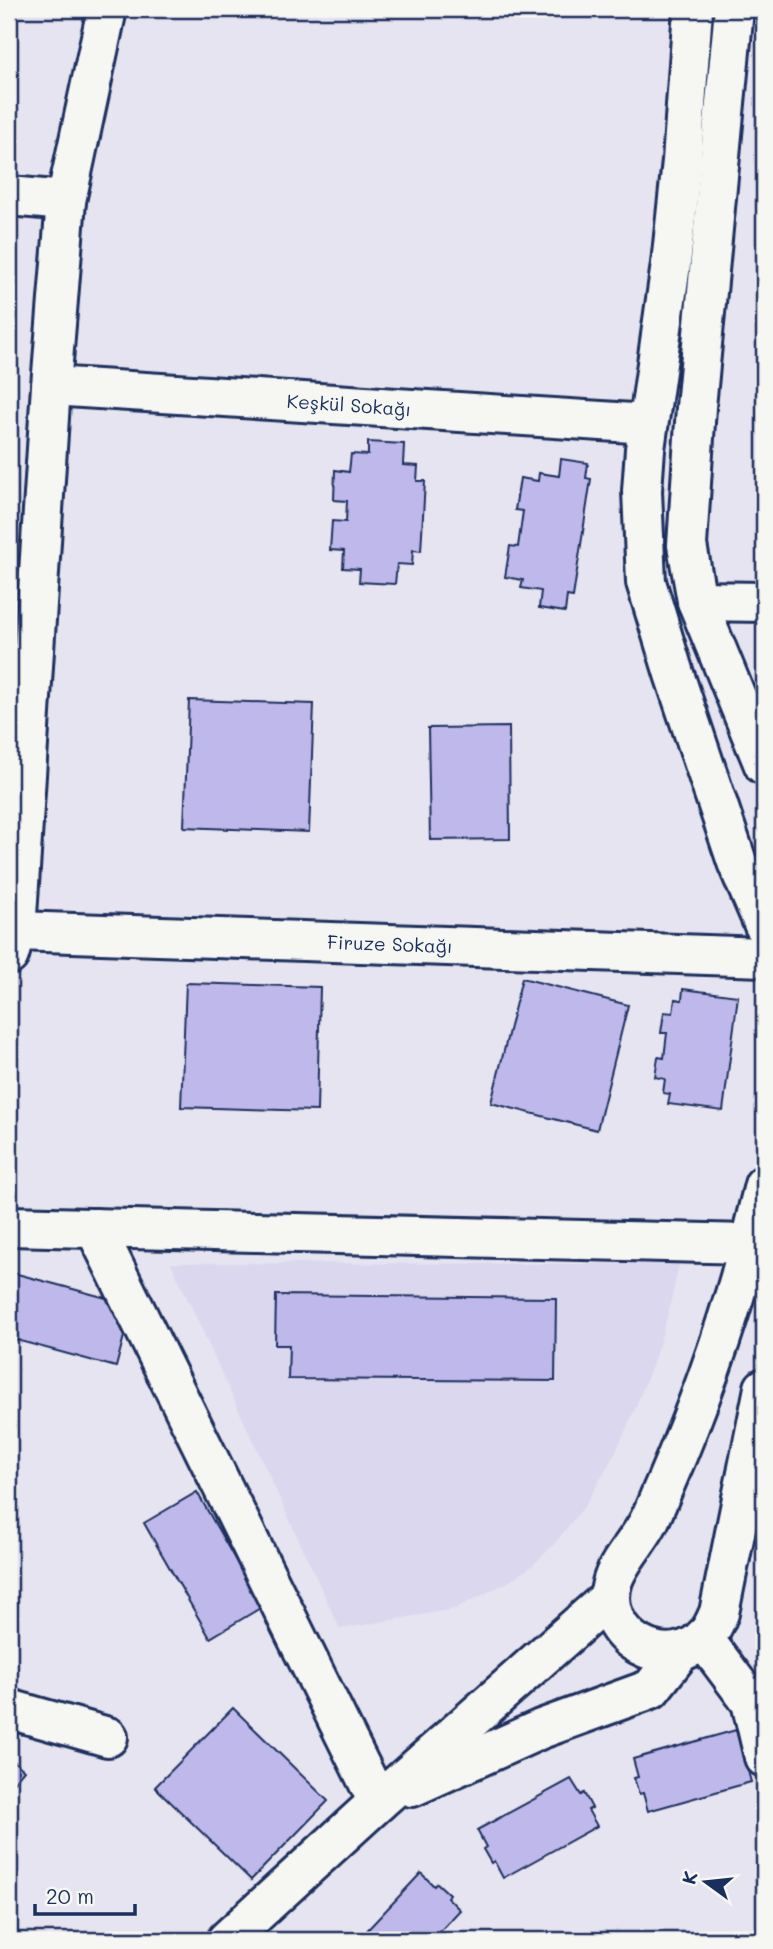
<svg xmlns="http://www.w3.org/2000/svg" width="773" height="1949" font-family="Mali,sans-serif">
	<style>
		.built { fill: #dad7ee }
		.building { fill: #bfb9eb; stroke: #1b2f5e; stroke-width: 2 }
		.lines { fill: none; stroke-linecap: round; stroke-linejoin: round }
		.minor-casing { stroke: #1b2f5e; stroke-width: 44 }
		.minor { stroke: #f6f6f2; stroke-width: 38 }
		.labels { text-anchor: middle; stroke-width: 5; stroke-linejoin: round; paint-order: stroke }
		.street-label { font-size: 19px; fill: #1b2f5e; stroke: #f6f6f2 }
	</style>
	<rect width="100%" height="100%" fill="#e6e4f0"/>
	<filter id="ink" filterUnits="userSpaceOnUse"><feTurbulence type="fractalNoise" baseFrequency=".0143" numOctaves="2"/><feDisplacementMap in="SourceGraphic" scale="14" xChannelSelector="R" yChannelSelector="G"/><feConvolveMatrix kernelMatrix="1 2 1 2 8 2 1 2 1" color-interpolation-filters="sRGB"/></filter>
	<g filter="url(#ink)">
		<g class="built">
			<path d="M9 199 23 200 9 267Z"/>
			<path d="M171 1263 679 1264 668 1314 653 1363 634 1411 617 1449 586 1504 554 1544 533 1565 508 1582 454 1609 340 1629Z"/>
		</g>
		<g class="building">
			<path d="M368 442 404 444 403 465 418 466 417 481H425L421 551 413 550 412 565 397 564 395 584 359 582 360 569 343 568 344 551 330 550 332 521 346 522 347 501 334 500 335 470 349 472 351 454 368 455Z"/>
			<path d="M561 459 588 463 586 478 591 479 573 597 567 596 565 612 539 608 541 591 521 588 523 580 505 577 510 546 518 547 523 511 515 510 520 478 538 481 539 473 559 476Z"/>
			<path d="M189 700 314 704 309 832 184 827Z"/>
			<path d="M509 727 510 839 430 840 428 728Z"/>
			<path d="M522 978 628 1005 597 1130 491 1103Z"/>
			<path d="M186 983 320 987 317 1111 181 1107Z"/>
			<path d="M683 989 738 996 723 1111 668 1104 670 1094 663 1093 665 1079 655 1077 658 1057 664 1058 667 1033H661L664 1012 673 1013 675 999 682 1000Z"/>
			<path d="M10 1272 132 1305 116 1367 9 1338Z"/>
			<path d="M276 1295 556 1298 555 1381 288 1379 289 1345H275Z"/>
			<path d="M197 1492 262 1607 210 1638 144 1523Z"/>
			<path d="M233 1708 328 1801 251 1880 155 1787Z"/>
			<path d="M736 1730 741 1748 745 1746 750 1763 746 1764 751 1782 648 1811 643 1793 639 1794 634 1778 638 1777 633 1759Z"/>
			<path d="M9 1757 24 1770 9 1788Z"/>
			<path d="M571 1779 581 1795 584 1793 592 1808 588 1810 597 1826 503 1878 494 1861 491 1863 483 1849 486 1847 477 1830Z"/>
			<path d="M421 1873 434 1886 437 1883 449 1894 447 1897 460 1910 432 1940H358Z"/>
			<path d="M764 1930V1940H727Z"/>
		</g>
		<g class="lines">
			<g class="minor-casing">
				<g id="minor">
					<path d="M693 9 682 161 671 264 645 449 642 491 646 582 674 674 737 862 764 925"/>
					<path d="M734 9 696 407 687 545 697 601 764 765"/>
					<path d="M9 196 66 201 107 9"/>
					<path d="M51 386 648 424"/>
					<path d="M697 601 764 602"/>
					<path d="M16 931 764 957"/>
					<path d="M9 955 16 931 51 386 66 201"/>
					<path d="M764 1185C741 1286 707 1387 666 1482 660 1495 655 1509 649 1521 639 1541 620 1559 613 1580 594 1637 672 1680 709 1632 713 1627 716 1619 719 1613L764 1388"/>
					<path d="M9 1226 749 1244"/>
					<path d="M95 1228 378 1802"/>
					<path d="M703 1638 751 1702 764 1757"/>
					<path d="M9 1709 108 1737"/>
					<path d="M412 1787 541 1729 651 1689 681 1651"/>
					<path d="M227 1940 378 1802 610 1597"/>
				</g>
			</g>
			<use href="#minor" class="minor"/>
		</g>
	</g>
	<g class="labels">
		<g class="street-label">
			<text transform="translate(349 405) rotate(4)" y="7">Keşkül Sokağı</text>
			<text transform="translate(390 944) rotate(2)" y="7">Firuze Sokağı</text>
		</g>
	</g>
	<rect width="773" height="1949" fill="none" stroke="#f6f6f2" stroke-width="35"/>
	<rect x="18" y="18" width="738" height="1914" fill="none" stroke="#1b2f5e" stroke-width="2.5" filter="url(#ink)"/>
	<g transform="translate(706 1882) rotate(285)" stroke="#f6f6f2" stroke-width="5" paint-order="stroke">
	<path d="M0-5L12 26L0 18L-12 26Z" fill="#1b2f5e"/>
	<text y="-10" font-size="19" font-weight="bold" text-anchor="middle" fill="#1b2f5e">K</text>
	</g>
	<path d="M35 1904v10h100v-10" fill="none" stroke="#1b2f5e" stroke-width="3.5"/>
	<text x="46" y="1904" font-size="21" fill="#1b2f5e" stroke="#f6f6f2" stroke-width="5" paint-order="stroke">20 m</text>
</svg>
